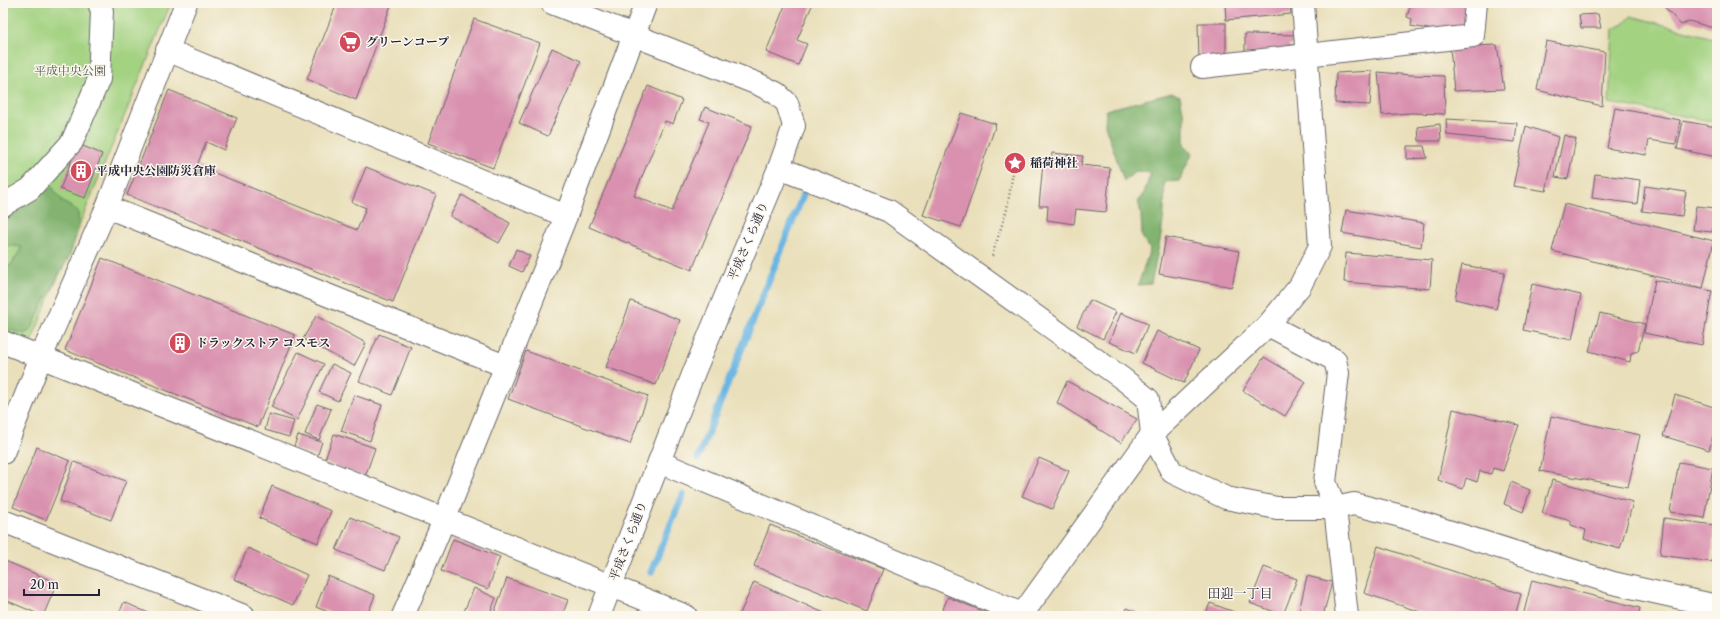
<svg xmlns="http://www.w3.org/2000/svg" width="1720" height="619" font-family="'Libre Caslon Text','Noto Serif JP',serif">
	<style>
		.green { fill: #a3d281; stroke: #627a5e }
		.forest { fill: #82b46f; stroke: #526b55 }
		.lines { fill: none; stroke-linecap: round; stroke-linejoin: round }
		.stream { stroke: #6bb6e3; stroke-width: 7 }
		.building { fill: #d991af }
		.minor-casing { stroke: #686467; stroke-width: 24 }
		.path { stroke: #686467; stroke-width: 2.5; stroke-dasharray: 1 3; stroke-linecap: butt }
		.minor { stroke: #fff; stroke-width: 22 }
		.labels { text-anchor: middle; stroke-width: 3; stroke-linejoin: round; paint-order: stroke }
		.poi-label { font-size: 12px; font-weight: bold; fill: #22223b; stroke: #fbf7ec; text-anchor: start }
		.park-label { font-size: 12px; fill: #495750; stroke: #fbf7ec }
		.street-label { font-size: 12px; fill: #22223b; stroke: #fbf7ec }
		.neighbourhood-label { font-size: 13px; fill: #22223b; stroke: #fbf7ec }
	</style>
	<rect width="100%" height="100%" fill="#fbf7ec"/>
	<filter id="ink" filterUnits="userSpaceOnUse"><feTurbulence type="fractalNoise" baseFrequency=".025" numOctaves="2"/><feDisplacementMap in="SourceGraphic" scale="8" xChannelSelector="R" yChannelSelector="G"/><feConvolveMatrix kernelMatrix="1 2 1 2 8 2 1 2 1" color-interpolation-filters="sRGB"/></filter>
	<filter id="wash" filterUnits="userSpaceOnUse"><feTurbulence type="fractalNoise" baseFrequency=".012" numOctaves="4" result="noise"/><feDisplacementMap in="SourceGraphic" scale="16" xChannelSelector="R" yChannelSelector="G"/><feGaussianBlur stdDeviation="0.9" result="paint"/><feColorMatrix in="noise" values="0 0 0 0 0 0 0 0 0 0 0 0 0 0 0 0 0 1.4 0 .05"/><feComposite in="paint" operator="in"/></filter>
	<g filter="url(#wash)">
		<rect width="100%" height="100%" fill="#e9dfba"/>
		<g class="green">
			<path d="M3 3H171L31 342 3 331Z"/>
			<path d="M1631 16 1717 39V122L1609 103 1613 29 1624 24Z"/>
		</g>
		<g class="forest">
			<path d="M1172 93 1180 96 1184 117V144L1192 154 1179 181 1164 182C1167 217 1158 250 1151 284L1138 285 1150 249 1142 237 1141 213 1138 201 1144 193 1151 173 1136 171 1124 181 1105 125 1106 110Z"/>
			<path d="M32 178 50 184 63 202 78 211 79 227 70 255 41 308 31 330 24 334 3 328V268L11 265 22 247 3 245V197Z"/>
		</g>
		<g class="lines">
			<g class="stream">
				<path d="M698 458 803 195"/>
				<path d="M651 572 683 495"/>
			</g>
		</g>
		<g id="blocks">
			<g class="building">
				<path d="M337 3H387L391 5 356 100 307 79Z"/>
				<path d="M786 3H813L797 40 807 44 798 65 766 52Z"/>
				<path d="M1225 3H1290L1291 14 1226 20Z"/>
				<path d="M1411 3H1452L1467 5 1462 27H1452L1450 33 1411 26 1412 19 1407 17Z"/>
				<path d="M1661 3H1717V29L1689 21 1681 25Z"/>
				<path d="M1598 14 1601 28H1581L1579 15Z"/>
				<path d="M474 19 540 43 493 168 428 143Z"/>
				<path d="M1198 23H1226V59L1199 60Z"/>
				<path d="M1245 34 1300 35V45H1289L1288 51 1245 54Z"/>
				<path d="M1546 41 1605 52 1602 106 1537 90Z"/>
				<path d="M1497 45 1504 89 1454 91 1450 47Z"/>
				<path d="M552 48 581 61 548 136 519 123Z"/>
				<path d="M1372 71 1370 105 1335 103 1336 73Z"/>
				<path d="M1378 72 1410 75 1444 76 1445 114 1411 113 1382 115Z"/>
				<path d="M648 86 682 100 673 124 665 121 634 196 672 211 709 122 700 119 705 107 752 126 692 270 589 227Z"/>
				<path d="M169 90 237 118 224 150 206 142 197 166 357 230 366 208 352 202 366 167 436 195 393 302 127 195Z"/>
				<path d="M1615 108 1680 120 1676 144 1649 140 1646 155 1607 148Z"/>
				<path d="M961 113 996 124 961 227 923 215Z"/>
				<path d="M1446 119 1517 123 1515 142 1447 135Z"/>
				<path d="M1683 121 1717 127V157L1677 149Z"/>
				<path d="M1440 124 1441 141H1419L1418 127Z"/>
				<path d="M1526 126 1558 137 1546 191 1513 186Z"/>
				<path d="M1564 135 1576 139 1568 179 1555 177Z"/>
				<path d="M78 144 102 154 85 198 60 189Z"/>
				<path d="M1407 146H1424L1427 158 1407 159Z"/>
				<path d="M1052 153 1083 156 1081 165 1110 168 1106 212 1076 209 1074 224 1047 220 1048 206H1039L1043 163 1051 164Z"/>
				<path d="M1595 174 1640 180 1637 204 1592 198Z"/>
				<path d="M1645 186 1686 192 1682 216 1642 211Z"/>
				<path d="M462 195 510 223 499 243 450 216Z"/>
				<path d="M1564 204 1714 241 1703 288 1552 251Z"/>
				<path d="M1696 206 1716 208 1712 232 1693 230Z"/>
				<path d="M1346 210 1424 223 1421 247 1342 233Z"/>
				<path d="M1166 237 1239 251 1232 287 1159 274Z"/>
				<path d="M516 249 530 256 522 272 509 266Z"/>
				<path d="M1346 253 1432 260 1430 289 1344 282Z"/>
				<path d="M102 258 295 335 258 427 65 350Z"/>
				<path d="M1462 265 1505 272 1496 309 1455 299Z"/>
				<path d="M1655 280 1712 291 1702 345 1644 333Z"/>
				<path d="M1532 284 1581 295 1572 340 1523 330Z"/>
				<path d="M1090 300 1116 312 1103 339 1077 326Z"/>
				<path d="M631 301 680 320 656 385 606 367Z"/>
				<path d="M1121 313 1148 324 1136 353 1109 342Z"/>
				<path d="M1600 313 1645 324 1638 351 1631 353 1630 362 1589 351Z"/>
				<path d="M316 316 366 343 354 366 303 339Z"/>
				<path d="M1157 331 1199 350 1184 383 1142 363Z"/>
				<path d="M379 334 411 347 392 395 359 381Z"/>
				<path d="M526 351 648 396 630 444 508 399Z"/>
				<path d="M298 352 324 364 297 420 271 407Z"/>
				<path d="M1264 357 1306 382 1285 416 1243 391Z"/>
				<path d="M332 364 351 373 338 401 319 392Z"/>
				<path d="M1067 381 1137 419 1121 443 1057 403Z"/>
				<path d="M354 395 382 405 370 441 341 431Z"/>
				<path d="M1675 395 1717 408V423L1709 450 1663 436Z"/>
				<path d="M317 404 331 409 319 440 305 434Z"/>
				<path d="M1453 409 1519 425 1503 471 1493 468 1491 474 1480 471 1477 482 1466 478 1463 489 1438 480Z"/>
				<path d="M269 414 294 421 289 437 265 430Z"/>
				<path d="M1551 416 1640 435 1628 487 1540 471Z"/>
				<path d="M334 434 375 448 365 477 324 462Z"/>
				<path d="M298 435 322 442 317 457 293 449Z"/>
				<path d="M37 447 70 461 46 520 13 507Z"/>
				<path d="M1039 458 1069 471 1052 509 1022 496Z"/>
				<path d="M74 462 126 481 111 520 60 501Z"/>
				<path d="M1679 462 1713 468 1704 518 1670 512Z"/>
				<path d="M1552 480 1633 502 1620 549 1584 539 1586 530 1571 525V521L1542 513Z"/>
				<path d="M1511 482 1530 490 1523 512 1504 504Z"/>
				<path d="M272 486 331 511 318 543 259 518Z"/>
				<path d="M350 517 399 537 385 570 336 550Z"/>
				<path d="M1664 518 1714 525 1712 562 1660 555Z"/>
				<path d="M770 525 883 569 867 611 754 566Z"/>
				<path d="M453 539 500 557 488 589 441 571Z"/>
				<path d="M1378 546 1521 594 1515 616H1432L1364 593Z"/>
				<path d="M248 548 307 575 293 605 234 579Z"/>
				<path d="M3 560 57 583 43 616 3 599Z"/>
				<path d="M1264 567 1297 579 1283 615 1250 603Z"/>
				<path d="M328 576 375 595 367 616H338L316 607Z"/>
				<path d="M1307 576 1332 582 1323 616H1298Z"/>
				<path d="M507 578 568 600 562 616H493Z"/>
				<path d="M1532 580 1640 608 1638 616H1523Z"/>
				<path d="M754 582 824 613 822 616H739Z"/>
				<path d="M474 588 496 598 489 616H462Z"/>
				<path d="M948 597 994 616H940Z"/>
				<path d="M124 602 155 616H118Z"/>
				<path d="M1210 603 1245 616H1205Z"/>
				<path d="M1127 608 1145 616H1124Z"/>
			</g>
		</g>
	</g>
	<g filter="url(#ink)">
		<use href="#blocks" fill-opacity="0" stroke="#686467" stroke-width="1"/>
		<g class="lines">
			<g class="minor-casing">
				<g id="minor">
					<path d="M552 3 758 84 776 93 787 103 794 126 779 168 694 372 599 616"/>
					<path d="M167 50 566 216"/>
					<path d="M1202 67 1473 36 1476 3"/>
					<path d="M779 168 889 211 1123 379 1148 399 1152 434 1172 472 1226 498 1277 508H1335L1354 504 1397 515 1613 583 1717 606"/>
					<path d="M3 205 30 189 72 142 99 79 102 11 99 3"/>
					<path d="M107 207 505 366"/>
					<path d="M1268 325 1335 360 1338 373 1325 482 1335 508 1347 616"/>
					<path d="M3 342 686 616"/>
					<path d="M3 453 41 357 107 207 186 3"/>
					<path d="M659 462 1022 614"/>
					<path d="M3 521 244 616"/>
					<path d="M403 616 444 520 566 216 646 3"/>
					<path d="M1021 616 1152 434 1268 325 1300 286 1320 246 1303 3"/>
				</g>
			</g>
			<path class="path" d="M992 256 1007 209 1013 172"/>
			<use href="#minor" class="minor"/>
		</g>
	</g>
	<defs>
		<g id="supermarket-disc" transform="scale(1.15)"><circle r="9.5" fill="#d1495b" stroke="#fbf7ec"/><path d="M-6-5.5h2.5l.6 2H6L4.5 2H-2.5L-4.4-4H-6ZM-1.5 3.2a1.3 1.3 0 1 0 .1 0ZM3 3.2a1.3 1.3 0 1 0 .1 0Z" fill="#fff"/></g>
		<g id="sight-disc" transform="scale(1.15)"><circle r="9.5" fill="#d1495b" stroke="#fbf7ec"/><path d="M0-6L1.8-2.2L6-1.7L2.9 1.2L3.7 5.4L0 3.3L-3.7 5.4L-2.9 1.2L-6-1.7L-1.8-2.2Z" fill="#fff"/></g>
		<g id="building-disc" transform="scale(1.15)"><circle r="9.5" fill="#d1495b" stroke="#fbf7ec"/><path d="M-4-6H4V6H1V3H-1V6H-4ZM-2.5-4.3h1.7v1.8h-1.7ZM.8-4.3h1.7v1.8H.8ZM-2.5-1h1.7V.8h-1.7ZM.8-1h1.7V.8H.8Z" fill="#fff"/></g>
	</defs>
	<g fill-rule="evenodd">
		<use href="#supermarket-disc" x="350" y="42"/>
		<use href="#sight-disc" x="1015" y="163"/>
		<use href="#building-disc" x="81" y="171"/>
		<use href="#building-disc" x="180" y="343"/>
	</g>
	<g class="labels">
		<g class="poi-label">
			<text x="366" y="46">グリーンコープ</text>
			<text x="1030" y="167">稲荷神社</text>
			<text x="96" y="175">平成中央公園防災倉庫</text>
			<text x="196" y="347">ドラックストア コスモス</text>
		</g>
		<g class="park-label">
			<text x="70" y="75">平成中央公園</text>
		</g>
		<g class="street-label">
			<text transform="translate(748 241) rotate(-67)" y="4">平成さくら通り</text>
			<text transform="translate(628 541) rotate(-69)" y="4">平成さくら通り</text>
		</g>
		<g class="neighbourhood-label">
			<text x="1240" y="598">田迎一丁目</text>
		</g>
	</g>
	<rect width="1720" height="619" fill="none" stroke="#fbf7ec" stroke-width="16"/>
	<path d="M24 589v6h75v-6" fill="none" stroke="#22223b" stroke-width="2"/>
	<text x="30" y="589" font-size="12" fill="#22223b" stroke="#fbf7ec" stroke-width="3" paint-order="stroke">20 m</text>
</svg>
